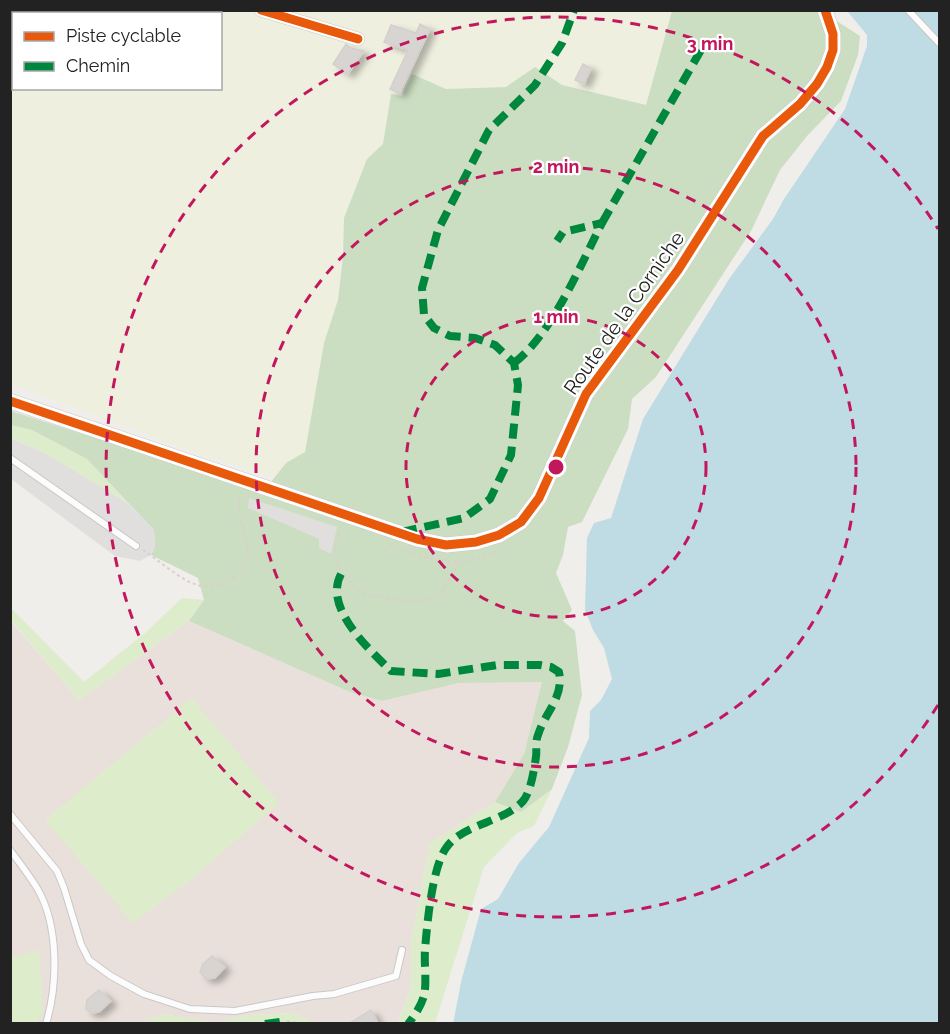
<svg xmlns="http://www.w3.org/2000/svg" width="950" height="1034" font-family="Raleway,sans-serif">
	<style>
		.military { fill: #eae0db }
		.farmland { fill: #efefdf; fill-rule: evenodd }
		.grass { fill: #ddeccb }
		.forest { fill: #cbdec1 }
		.parking { fill: #e0dfde }
		.water { fill: #bfdbe3 }
		.building { fill: #d7d4d2; stroke: #d3d0cc; stroke-width: 1.5; filter: url(#shadow) }
		.lines { fill: none; stroke-linecap: round; stroke-linejoin: round }
		.service-casing { stroke: #c9c8c7; stroke-width: 8 }
		.minor-casing { stroke: #c9c8c7; stroke-width: 14 }
		.tertiary-casing { stroke: #c9c8c7; stroke-width: 16 }
		.path { stroke: #dccecd; stroke-width: 2; stroke-dasharray: 3 3; stroke-linecap: butt }
		.service { stroke: #fdfcfc; stroke-width: 6 }
		.minor { stroke: #fdfcfc; stroke-width: 12 }
		.tertiary { stroke: #fdfcfc; stroke-width: 15 }
		.quiet { stroke: #00873e; stroke-width: 8; stroke-dasharray: 15 8; stroke-linecap: butt }
		.cycleway-casing { stroke: #fff; stroke-width: 13 }
		.cycleway { stroke: #e8590c; stroke-width: 9 }
		.ring { fill: none; stroke: #c2185b; stroke-width: 3; stroke-dasharray: 10 8 }
		.labels { text-anchor: middle; stroke-width: 4.5; stroke-linejoin: round; paint-order: stroke }
		.street-label { font-size: 20px; fill: #222; stroke: #fff }
		.centre { fill: #c2185b; stroke: #fff; stroke-width: 3 }
		.ring-label { font-size: 18px; text-anchor: middle; font-weight: bold; fill: #c2185b; stroke: #fff; stroke-width: 4.5; stroke-linejoin: round; paint-order: stroke }
	</style>
	<defs>
		<filter id="shadow"><feDropShadow dx="6" dy="4" stdDeviation="3" flood-color="#0004"/></filter>
	</defs>
	<rect width="100%" height="100%" fill="#f0eeeb"/>
	<path class="military" d="M10 620 79 700 189 621 350 692 382 701 459 683 543 682 524 754 495 802 430 843 411 943V988L397 1023H312L295 1013 248 1015 215 1023 163 1014 144 1023H11Z"/>
	<path class="farmland" d="M10 11H672L646 105 561 85 535 67 506 87 446 89 412 74 402 95 391 94 383 144 367 159 344 218 338 300 324 344 305 452 286 463 275 477 208 457 11 384ZM14 14H220V88H14Z"/>
	<g class="grass">
		<path d="M10 425 32 430 87 459 130 505 49 455 11 438Z"/>
		<path d="M182 598 204 600 189 621 79 700 11 620 10 607 84 682 144 634Z"/>
		<path d="M192 698 279 803 193 878 133 923 45 820Z"/>
		<path d="M552 789 534 826 517 833 484 867 435 1023 397 1024 411 988V943L430 843 495 802 521 812Z"/>
		<path d="M39 950 43 1010 37 1023H11V958Z"/>
		<path d="M295 1013 312 1023H144L163 1014 215 1023 248 1015Z"/>
	</g>
	<path class="forest" d="M672 11H821L860 36 858 55 841 101 807 136 780 170 751 231 656 377 632 399 628 429 582 522 568 527 563 555 556 573 572 610 563 621 575 631 582 695 568 747 552 789 521 812 495 802 524 754 542 682 459 683 382 701 350 692 189 621 204 600 198 578 151 555 155 547 154 530 87 459 32 430 11 425V411L263 492 286 463 305 452 324 343 338 300 343 256 344 218 367 159 383 144 391 94 402 96 412 74 446 89 506 87 535 67 562 85 646 105Z"/>
	<g class="parking">
		<path d="M10 438 49 455 130 505 154 530 155 547 151 555 140 561 115 556 11 479Z"/>
		<path d="M249 498 337 527 331 554 319 548V539L248 508Z"/>
	</g>
	<path class="water" d="M849 11H939V1023L453 1024 461 982 481 909 498 899 519 863 549 827 589 738 590 711 601 700 612 679 604 648 593 630 585 610 587 538 594 523 611 518 643 419 729 279 773 219 784 199 845 109 867 46V35L848 12Z"/>
	<g class="building">
		<path d="M420 24 430 29 400 93 390 89 408 50 384 42 391 25 416 33Z"/>
		<path d="M346 44 351 48 364 51 348 74 333 64Z"/>
		<path d="M583 64 591 68 584 84 575 80Z"/>
		<path d="M212 956 225 967 215 978 206 979 200 972 203 964Z"/>
		<path d="M99 990 111 1001 99 1012 91 1013 86 1009 87 1000Z"/>
		<path d="M371 1010 378 1023H350Z"/>
	</g>
	<g class="lines">
		<g class="service-casing">
			<g id="service">
				<path d="M908 10 940 44"/>
				<path d="M10 458 136 546"/>
				<path d="M10 814 57 871 64 888 81 944 89 960 111 976 144 994 190 1009 235 1011 313 996 334 994 396 976 402 950"/>
				<path d="M10 850C19 862 29 875 37 888 59 925 58 984 46 1024"/>
			</g>
		</g>
		<g class="minor-casing">
			<path id="minor" d="M261 10 358 39"/>
		</g>
		<g class="tertiary-casing">
			<path id="tertiary" d="M10 401 417 539 446 545 476 542 499 535 521 522 539 498 586 394 678 270 763 136 800 104 817 84 827 67 833 50V34L825 10"/>
		</g>
		<g class="path">
			<path d="M825 97 830 93 832 87"/>
			<path d="M339 532 335 543 336 558 341 574 365 594 409 602 439 597 459 563"/>
			<path d="M390 545C430 561 462 570 502 549"/>
			<path d="M143 550C170 567 201 604 233 578 242 570 247 557 247 544 246 527 233 513 241 495"/>
			<path d="M287 1021 300 1024"/>
		</g>
		<use href="#service" class="service"/>
		<use href="#minor" class="minor"/>
		<use href="#tertiary" class="tertiary"/>
		<g class="quiet">
			<path d="M602 223 701 50"/>
			<path d="M514 363C552 334 580 266 602 223L563 232 557 241"/>
			<path d="M402 532 464 518 490 499 511 455 518 385 514 363 495 345 475 338 450 336 434 328 424 315 422 288 438 230 489 130 535 85 562 43 574 10"/>
			<path d="M341 574C323 608 369 649 391 671L438 674 497 665H540L551 667 559 672C564 698 545 712 538 735 535 742 537 750 536 757 534 769 531 792 523 801 503 823 462 824 446 848 432 868 427 925 425 950 424 965 427 982 424 996 421 1006 415 1015 408 1024"/>
			<path d="M265 1024 287 1021"/>
		</g>
		<g class="cycleway-casing">
			<g id="cycleway">
				<path d="M261 10 358 39"/>
				<path d="M10 401 417 539 446 545 476 542 499 535 521 522 539 498 586 394 678 270 763 136 800 104 817 84 827 67 833 50V34L825 10"/>
			</g>
		</g>
		<use href="#cycleway" class="cycleway"/>
	</g>
	<g class="ring">
		<circle cx="556" cy="467" r="150"/>
		<circle cx="556" cy="467" r="300"/>
		<path d="M938 705A450 450 0 1 1 938 229"/>
	</g>
	<g class="labels">
		<g class="street-label">
			<text transform="translate(624 313) rotate(-55)" y="7">Route de la Corniche</text>
		</g>
	</g>
	<circle cx="556" cy="467" r="9" class="centre"/>
	<g class="ring-label">
		<text x="710" y="50">3 min</text>
		<text x="556" y="173">2 min</text>
		<text x="556" y="323">1 min</text>
	</g>
	<rect width="950" height="1034" fill="none" stroke="#222222" stroke-width="24"/>
	<rect x="12" y="12" width="210" height="78" fill="#ffffff" stroke="#a7a7a7" stroke-width="1.5"/>
	<rect x="24" y="32" width="30" height="9" fill="#e8590c" stroke="#a7a7a7" stroke-width="1.5"/>
	<text x="66" y="42" font-size="18" fill="#222222">Piste cyclable</text>
	<rect x="24" y="62" width="30" height="9" fill="#00873e" stroke="#a7a7a7" stroke-width="1.5"/>
	<text x="66" y="72" font-size="18" fill="#222222">Chemin</text>
</svg>
